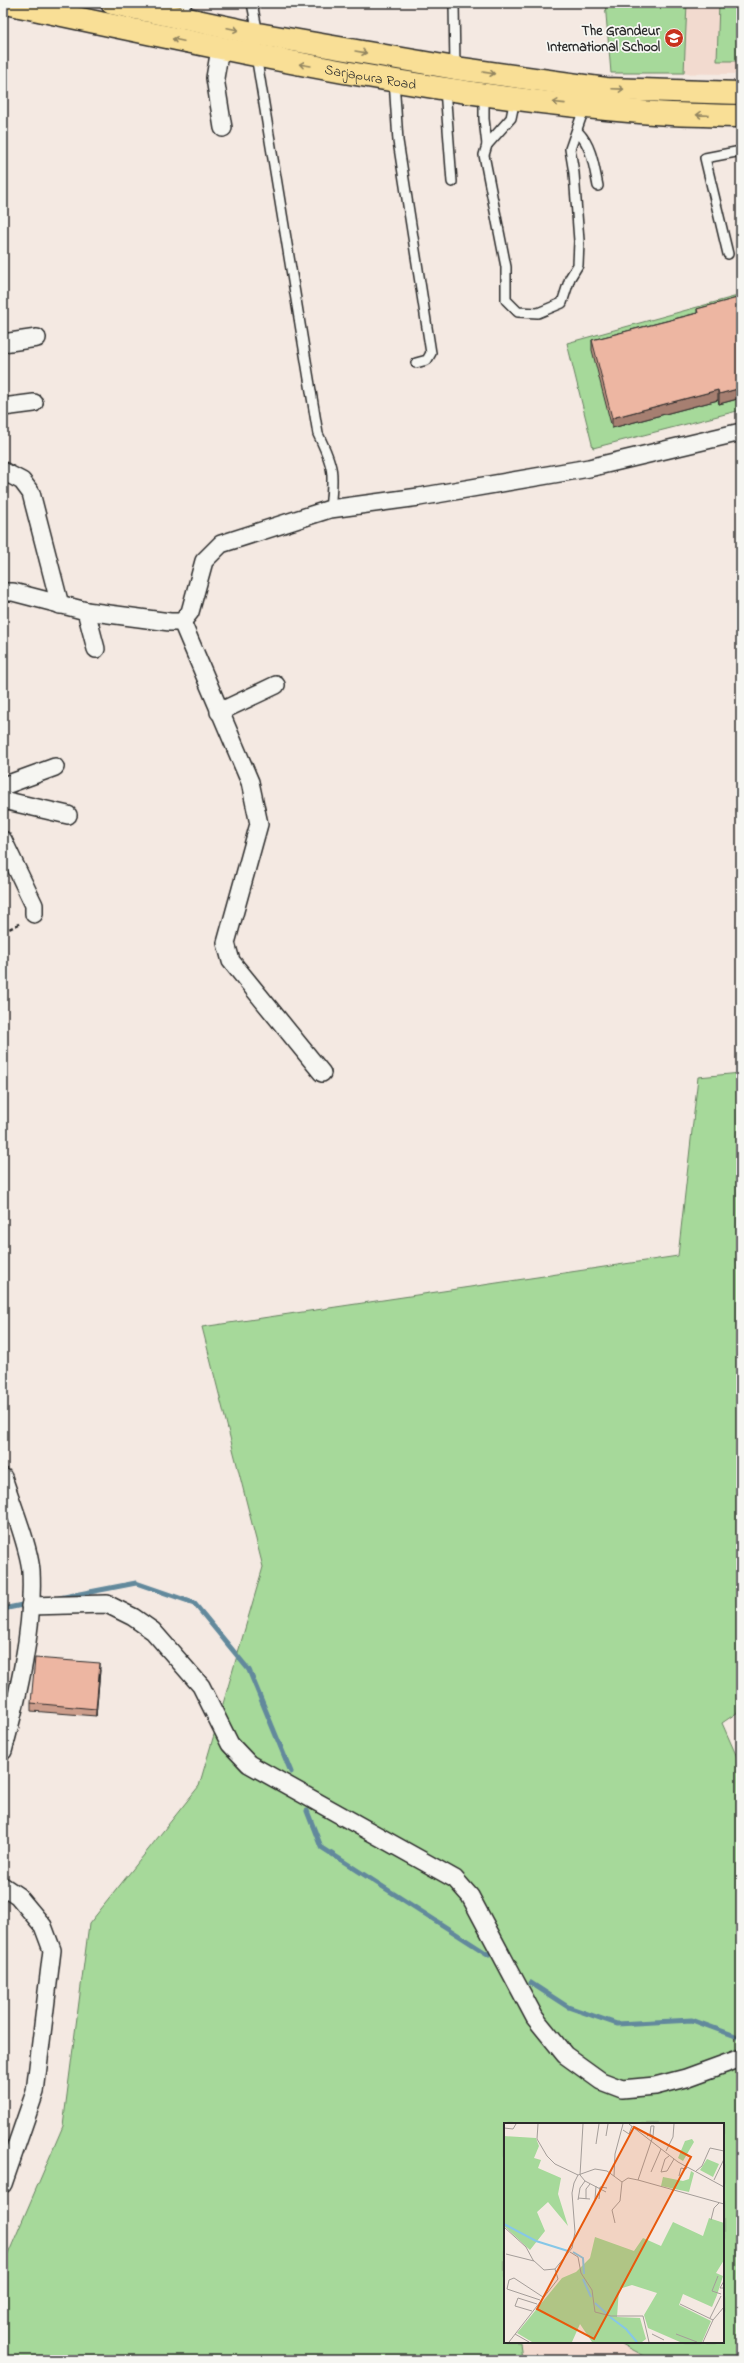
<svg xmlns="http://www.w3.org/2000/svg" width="744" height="2363" font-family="'Indie Flower',sans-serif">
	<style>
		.built { fill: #f2dacf }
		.green { fill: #a6d99a; stroke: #688262 }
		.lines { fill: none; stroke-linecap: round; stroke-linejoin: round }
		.stream { stroke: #62899c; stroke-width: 5 }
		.lane-casing { stroke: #2b2b2b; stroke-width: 12 }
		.street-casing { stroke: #2b2b2b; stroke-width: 20 }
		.primary-casing { stroke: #2b2b2b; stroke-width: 25 }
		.path { stroke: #2b2b2b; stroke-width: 2.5; stroke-dasharray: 4 3; stroke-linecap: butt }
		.lane { stroke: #f6f6f2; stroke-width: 9 }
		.street { stroke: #f6f6f2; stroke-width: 17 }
		.primary { stroke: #f9df96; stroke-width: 22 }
		.wall { fill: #cc9d8b; stroke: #2b2b2b }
		.shaded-wall { fill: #a67f71; stroke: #2b2b2b }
		.building { fill: #edb6a2; stroke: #2b2b2b }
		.oneway { stroke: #928560 }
		.labels { text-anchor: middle; stroke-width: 3.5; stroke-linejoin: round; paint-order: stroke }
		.poi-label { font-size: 14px; font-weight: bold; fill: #2b2b2b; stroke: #f6f6f2; text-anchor: end }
		.street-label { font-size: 14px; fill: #2b2b2b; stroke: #f6f6f2 }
		.inset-river { fill: none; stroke: #86c7e7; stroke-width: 2 }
		.inset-road { fill: none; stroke: #a49d99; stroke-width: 1 }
		.view { fill: #e8590c; fill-opacity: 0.15; stroke: #e8590c; stroke-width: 2 }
		.inset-edge { fill: none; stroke: #2b2b2b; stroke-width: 2 }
	</style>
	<rect width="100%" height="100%" fill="#f4e9e2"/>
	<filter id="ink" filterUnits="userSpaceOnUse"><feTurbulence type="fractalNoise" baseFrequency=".025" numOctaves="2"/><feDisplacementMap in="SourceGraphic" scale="8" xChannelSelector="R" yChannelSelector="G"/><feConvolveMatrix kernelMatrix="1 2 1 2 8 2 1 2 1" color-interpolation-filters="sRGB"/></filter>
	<g filter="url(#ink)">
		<g class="built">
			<path d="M605 3H741V74L611 73Z"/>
			<path d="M520 2342H618L652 2360H522Z"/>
		</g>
		<g class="green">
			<path d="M605 3H687L684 73H611Z"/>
			<path d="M719 3H741V61H717Z"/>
			<path d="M741 295V410L593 448 567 343Z"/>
			<path d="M741 1073V1710L722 1723 741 1766V2360H652L618 2342H723V2124H505V2342H520L522 2360H3V2266L63 2126 89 1924 199 1786 263 1567 202 1327 678 1256 698 1077Z"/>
		</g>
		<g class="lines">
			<g class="stream">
				<path d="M59 1598 136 1583 194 1603 249 1670 291 1772"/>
				<path d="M3 1609 27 1604"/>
				<path d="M307 1811 321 1847 489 1955"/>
				<path d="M531 1983 568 2007 617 2024 692 2020 741 2038"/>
			</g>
			<g class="lane-casing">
				<g id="lane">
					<path d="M252 3 258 34"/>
					<path d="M454 3 455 68"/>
					<path d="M181 18 187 3"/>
					<path d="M256 55 318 434C334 467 334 473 330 509"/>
					<path d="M394 80 398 141 431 353 427 360 416 363"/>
					<path d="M445 89 452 182"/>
					<path d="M484 95V119L487 145"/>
					<path d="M515 99 511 118 487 145 484 155 506 267V300L518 312 538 313 562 303 570 278 578 265 579 241 574 173 570 149 585 106"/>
					<path d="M578 132C592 146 594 167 598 186"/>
					<path d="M728 254 705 158 741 151"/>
				</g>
			</g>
			<g class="street-casing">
				<g id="street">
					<path d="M220 49 215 78 223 128"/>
					<path d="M3 343 37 338"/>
					<path d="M3 407 34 403"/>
					<path d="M3 471 22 481 31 493 60 605"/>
					<path d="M3 592H13L86 611 170 622H182L190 612 204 561 221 544 330 509 419 497 589 468 741 432"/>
					<path d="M86 611 96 649"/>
					<path d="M182 622 250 782 259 824 226 943 231 961 322 1073"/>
					<path d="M219 712 276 685"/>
					<path d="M3 786 55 767"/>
					<path d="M3 800 68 815"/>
					<path d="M3 840 34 905V914"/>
					<path d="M3 1477C11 1502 29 1546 31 1571 34 1629 18 1696 3 1751"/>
					<path d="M30 1606 107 1604 133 1617 153 1631 201 1686 230 1744 249 1764 455 1879 470 1896 535 2018 565 2055 601 2081 622 2089 655 2086 686 2078 741 2058"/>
					<path d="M3 1886 18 1896 43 1926 52 1950 35 2092 3 2184"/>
				</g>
			</g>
			<g class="primary-casing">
				<g id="primary">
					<path id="s1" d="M5 3C215 47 425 95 640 112 673 115 707 115 741 116"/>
					<path d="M112 3 258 34 455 68 606 89 741 93"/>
				</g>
			</g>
			<path class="path" d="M3 932 21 923"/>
			<use href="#lane" class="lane"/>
			<use href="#street" class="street"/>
			<use href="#primary" class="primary"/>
		</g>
		<g class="wall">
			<path d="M741 297V398L719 404 718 400 612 428 592 350V340L697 313V309Z"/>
			<path d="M100 1670 96 1716 31 1711V1703Z"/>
		</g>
		<g class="shaded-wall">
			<path d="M741 388V398L719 404V394Z"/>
			<path d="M718 390V400L612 428V418Z"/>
			<path d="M100 1663V1670L96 1716V1709Z"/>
		</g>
		<g class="building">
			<path d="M741 297V388L719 394 718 390 612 418 592 340 698 313 697 309Z"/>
			<path d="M35 1658 100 1663 96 1709 31 1703Z"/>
		</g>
		<defs><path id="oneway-shaft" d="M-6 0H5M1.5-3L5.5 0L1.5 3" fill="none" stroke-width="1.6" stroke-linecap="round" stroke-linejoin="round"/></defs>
		<g class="oneway">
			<use href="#oneway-shaft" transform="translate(233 29) rotate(12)"/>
			<use href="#oneway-shaft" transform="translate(178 40) rotate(-168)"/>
			<use href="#oneway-shaft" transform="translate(361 52) rotate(10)"/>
			<use href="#oneway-shaft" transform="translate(305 65) rotate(-171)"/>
			<use href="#oneway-shaft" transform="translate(489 73) rotate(8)"/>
			<use href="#oneway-shaft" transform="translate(618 89) rotate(2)"/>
			<use href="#oneway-shaft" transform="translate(559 103) rotate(-174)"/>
			<use href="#oneway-shaft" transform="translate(702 115) rotate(-178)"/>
		</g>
	</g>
	<defs>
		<g id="school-disc" transform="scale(1)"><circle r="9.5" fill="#c8321e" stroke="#f6f6f2"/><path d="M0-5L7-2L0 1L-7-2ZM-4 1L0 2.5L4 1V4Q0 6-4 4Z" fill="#fff"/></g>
	</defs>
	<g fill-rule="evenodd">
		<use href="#school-disc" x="674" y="38"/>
	</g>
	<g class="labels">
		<g class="poi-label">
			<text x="660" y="35">The Grandeur<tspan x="660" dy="16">International School</tspan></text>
		</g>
		<g class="street-label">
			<text dy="5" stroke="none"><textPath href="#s1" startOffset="373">Sarjapura Road</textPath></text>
		</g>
	</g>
	<g transform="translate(504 2123)">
		<rect width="220" height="220" fill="#f4e9e2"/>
		<path d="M0 13 32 15 35 23 30 35 37 37 34 45 57 55 54 71 64 103 44 79 33 89 41 108 26 127 0 103ZM188 16 190 19 179 38 174 35 181 18ZM203 36 215 41 209 54 196 47ZM187 48 190 50 185 69 157 63 159 54 179 58 185 56ZM205 95 220 100V137L212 150 219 153 213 172 208 184 179 171 175 182 207 198 198 219H176L144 205 140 192 153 170 128 162 115 166 113 194 136 195 142 216 138 219H88L76 201 68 219H28L13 210 58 155 72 149 86 135 91 114 130 128 139 115 157 123 169 99 199 113Z" fill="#a6d99a"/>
		<path class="inset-river" d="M0 101 32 118 64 128M69 129 79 135 80 151M79 156 87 174M91 180 103 191M106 194 122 206 133 219"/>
		<path class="inset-road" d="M34 1 33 16 43 33 51 41 74 52M79 1 76 52 81 58 102 69M125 1 174 39 220 64M0 5 9 6 12 1M119 7 125 11 128 3M146 11 147 3H150L149 13M102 13 104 1M92 21 95 1M162 28 169 14 170 1M165 33 161 36 157 49 163 48 170 36M192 48 198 43 206 25 220 28M147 49 157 26M110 53 111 31 119 1M175 53 177 45 182 46 183 44M134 57 149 13 146 11 143 13M210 57 220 36M74 75 86 76M82 76V66L86 61M91 76 92 63M95 76 96 64 103 65M74 77 76 65 81 58M207 97 210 85 215 80M111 100 108 87 116 78 118 59M0 104 22 124 29 137 40 147 51 146 68 125 71 109 68 70 70 60 74 52 91 46 103 48 118 59 124 55 134 57 220 81M66 129 74 134 77 150 88 167 91 189 107 193H139L145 219M2 131 30 138M214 153 208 168 217 171M220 158 216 165H220M36 177 3 166 5 157 10 155 39 174M176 181 209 197 199 219M28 188 11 183 14 175 33 181M206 195 217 173M209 197 220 184M11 211 25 219M148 211 160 217M172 211 193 219M5 219 54 156 51 146"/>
		<path class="view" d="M130 4 187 34 90 216 33 186Z"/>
		<rect width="220" height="220" class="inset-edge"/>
	</g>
	<rect width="744" height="2363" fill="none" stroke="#f6f6f2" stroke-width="16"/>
	<rect x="8" y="8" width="728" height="2347" fill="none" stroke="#2b2b2b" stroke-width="1.5" filter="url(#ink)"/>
</svg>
